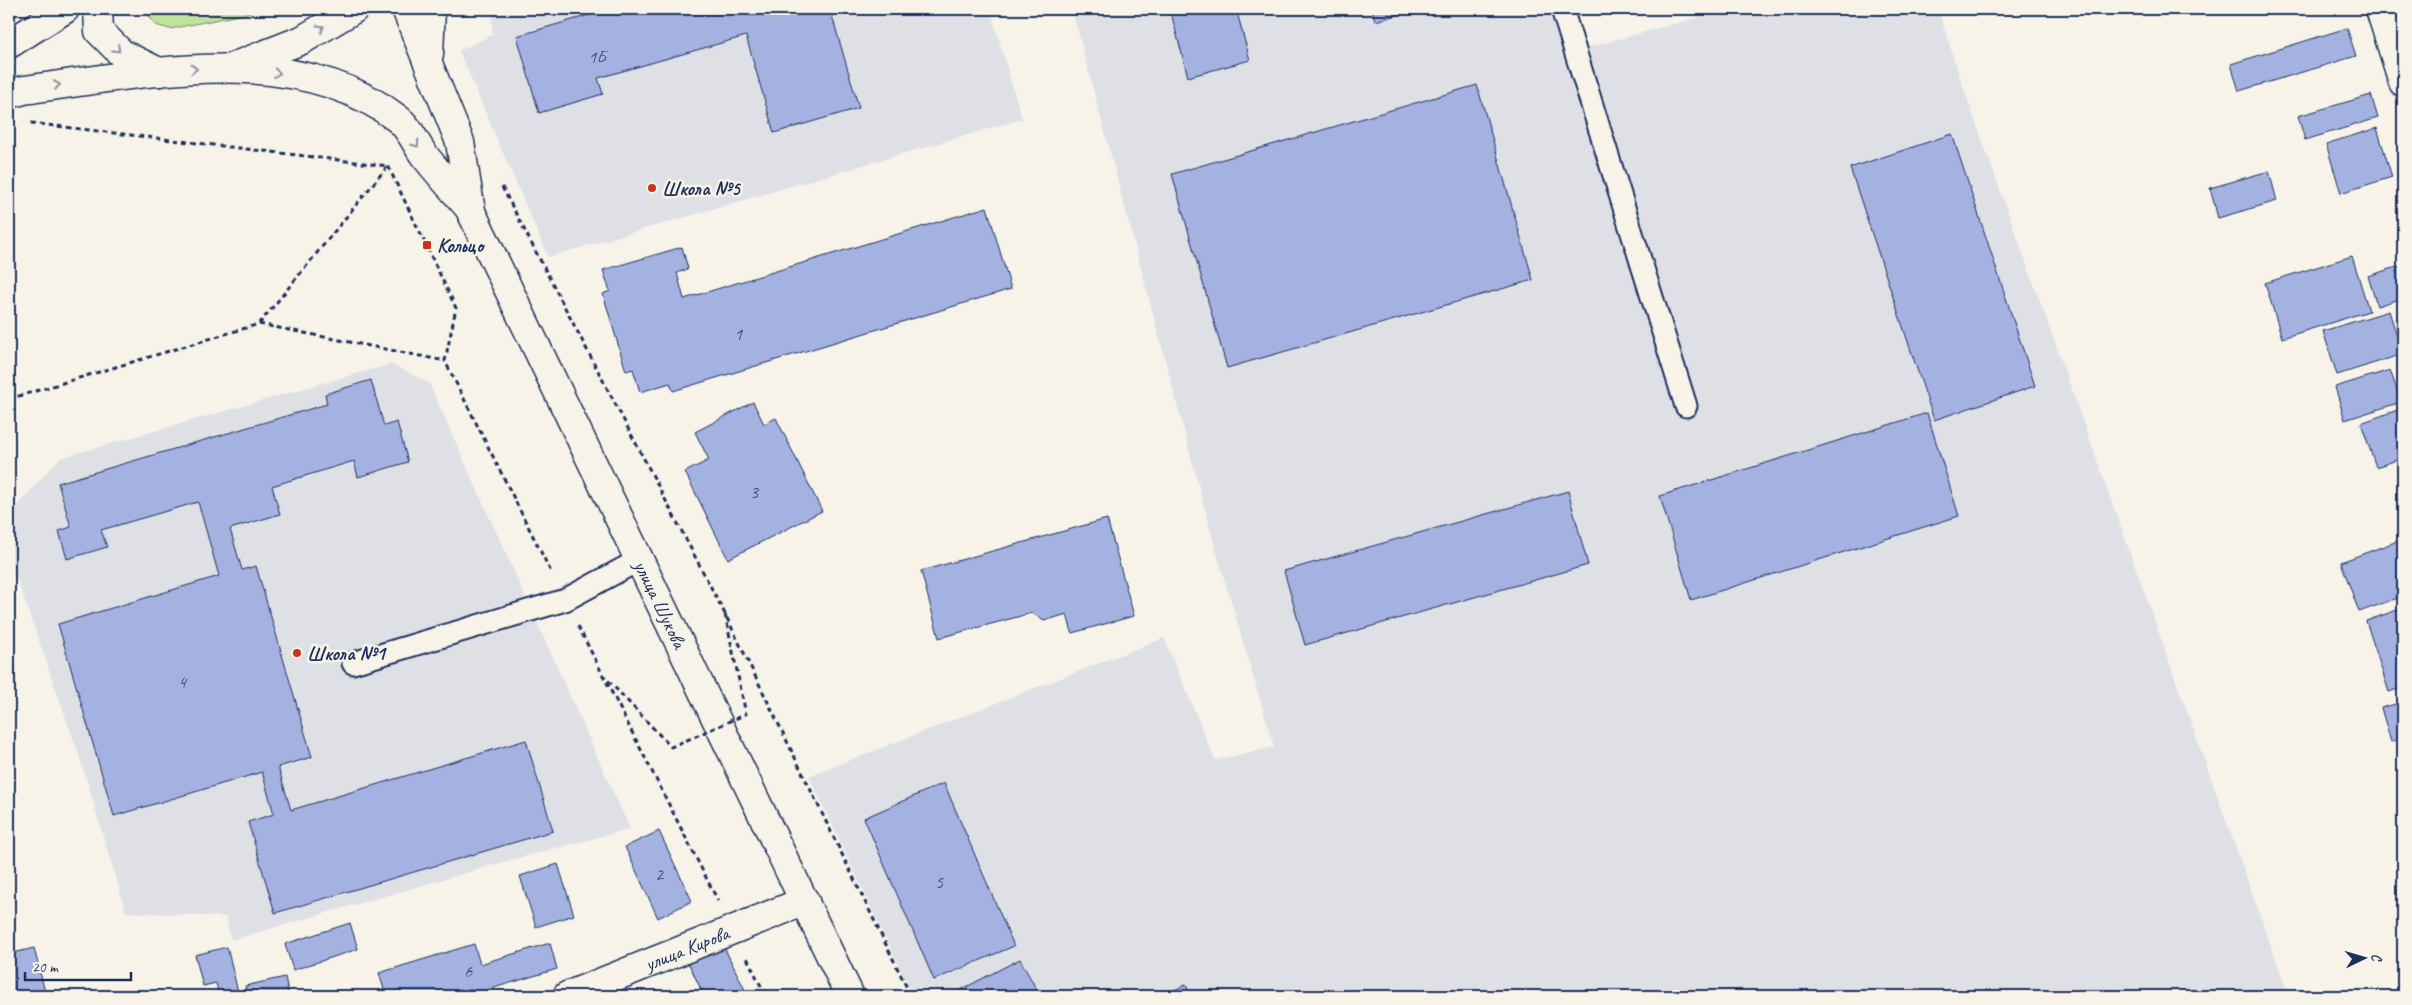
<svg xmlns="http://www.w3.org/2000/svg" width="2412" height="1005" font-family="Caveat,sans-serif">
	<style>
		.built { fill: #dee0e6 }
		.green { fill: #c0e29b; stroke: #6e887c }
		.building { fill: #a3b2e1; stroke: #1b2f5e }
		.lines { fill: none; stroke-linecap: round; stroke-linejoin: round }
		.service-casing { stroke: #1b2f5e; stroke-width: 25 }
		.minor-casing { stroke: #1b2f5e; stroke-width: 31 }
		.secondary-casing { stroke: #1b2f5e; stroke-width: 31 }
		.path { stroke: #1b2f5e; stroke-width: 3; stroke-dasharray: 5 4; stroke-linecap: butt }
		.service { stroke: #f7f3e8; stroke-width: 21 }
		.minor { stroke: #f7f3e8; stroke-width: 28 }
		.secondary { stroke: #f7f3e8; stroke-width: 28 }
		.path-bridge { stroke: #1b2f5e; stroke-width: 3; stroke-dasharray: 5 4; stroke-linecap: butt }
		.oneway { stroke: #8991a3 }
		.poi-dot { fill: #c8321e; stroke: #f7f3e8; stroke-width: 2 }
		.labels { text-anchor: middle; stroke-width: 5; stroke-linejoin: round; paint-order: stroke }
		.number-label { font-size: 18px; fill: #3d507f }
		.poi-label { font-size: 20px; font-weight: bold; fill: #1b2f5e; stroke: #f7f3e8; text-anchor: start }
		.street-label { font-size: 20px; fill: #1b2f5e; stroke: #f7f3e8 }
	</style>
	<rect width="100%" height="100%" fill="#f7f3e8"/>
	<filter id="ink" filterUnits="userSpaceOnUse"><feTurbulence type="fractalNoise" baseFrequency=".02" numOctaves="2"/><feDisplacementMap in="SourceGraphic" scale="10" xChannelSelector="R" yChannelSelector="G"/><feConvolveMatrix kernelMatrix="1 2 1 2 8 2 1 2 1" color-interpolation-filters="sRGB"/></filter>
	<g filter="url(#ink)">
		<g class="built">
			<path d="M491 9H990L1022 119 548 257 459 51 493 34Z"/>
			<path d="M1072 9H1550L1564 54 1722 11 1721 9H1938L1961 81 2289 996H913L809 776 1164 638 1215 760 1274 747 1215 547Z"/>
			<path d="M391 364 429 383 630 829 514 859 231 940 226 917 126 912 80 758 9 556V514L60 458Z"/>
		</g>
		<path class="green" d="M145 9H258L244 14 170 29 155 25Z"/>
		<g class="building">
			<path d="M610 9H830L859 108 774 133 746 36 598 78 603 94 539 113 517 36Z"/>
			<path d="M1170 9H1236L1250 60 1188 77Z"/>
			<path d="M1372 9H1419L1375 21Z"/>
			<path d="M2347 28 2356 56 2239 91 2231 64Z"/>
			<path d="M1477 85 1533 280 1227 368 1172 174Z"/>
			<path d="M2371 95 2378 118 2305 140 2298 116Z"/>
			<path d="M2377 128 2392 177 2341 193 2326 144Z"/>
			<path d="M1952 134 2035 386 1934 420 1850 168Z"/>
			<path d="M2269 171 2277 201 2218 218 2210 188Z"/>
			<path d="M987 207 1011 289 673 391 670 383 640 392 633 369 626 371 603 294 610 291 603 270 682 247 688 269 677 273 684 299Z"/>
			<path d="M2352 256 2369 311 2282 338 2265 283Z"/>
			<path d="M2403 265V298L2377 306 2368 276Z"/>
			<path d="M2389 311 2403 354 2337 375 2323 331Z"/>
			<path d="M2390 370 2401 402 2345 420 2335 387Z"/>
			<path d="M371 380 384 426 397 422 408 462 358 477 354 461 272 486 280 514 230 529 242 570 256 566 312 757 278 767 291 810 526 740 553 831 275 913 248 822 274 814 262 772 114 816 58 624 219 576 198 502 101 530 107 547 67 559 59 531 71 527 58 483 327 404 325 394Z"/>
			<path d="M753 402 764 424 776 418 822 511 728 559 685 472 709 460 695 432Z"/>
			<path d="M2403 408V458L2376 467 2361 423Z"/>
			<path d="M1927 413 1959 516 1691 600 1660 496Z"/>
			<path d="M1568 491 1588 565 1305 645 1284 571Z"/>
			<path d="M1107 519 1134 616 1072 633 1067 614 1044 621 1032 613 939 638 921 571Z"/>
			<path d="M2403 539V596L2359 612 2341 562Z"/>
			<path d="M2403 608V687L2389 692 2366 621Z"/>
			<path d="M2403 702V738L2391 742 2381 708Z"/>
			<path d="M944 783 1014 946 934 980 864 818Z"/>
			<path d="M9 807 15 827 9 829Z"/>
			<path d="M659 831 692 901 658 918 625 847Z"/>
			<path d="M558 864 574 915 536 927 520 876Z"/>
			<path d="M350 923 358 949 293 970 285 944Z"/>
			<path d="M550 943 557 969 467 996H386L379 973 474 944 480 964Z"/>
			<path d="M723 945 748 996H704L688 962Z"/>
			<path d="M227 947 239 996H219L216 983 203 986 195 955Z"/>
			<path d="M34 948 46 996H9V954Z"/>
			<path d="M1020 959 1040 996H949Z"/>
			<path d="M285 977 289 996H247L245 986Z"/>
			<path d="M1186 985 1191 996H1159Z"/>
		</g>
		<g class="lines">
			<g class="service-casing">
				<g id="service">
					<path d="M1562 9 1686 406"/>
					<path d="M353 663 565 600 639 560"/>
				</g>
			</g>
			<g class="minor-casing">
				<g id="minor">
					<path d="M2380 9 2403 82"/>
					<path id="s1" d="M567 996 805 901"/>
				</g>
			</g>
			<g class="secondary-casing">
				<g id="secondary">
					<path d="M98 9 99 31 122 54 159 72"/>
					<path id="s2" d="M406 9 460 142 471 212 476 222 850 996"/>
					<path d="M9 44 65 9"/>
					<path d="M429 54 431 9"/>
					<path d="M235 66 302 40 354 9"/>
					<path d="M9 94 24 90C142 74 295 39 398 119 409 127 416 144 424 155 439 174 455 192 471 210"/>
				</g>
			</g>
			<g class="path">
				<path d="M31 123 388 166 456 308 445 361 552 574"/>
				<path d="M502 187 725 614 911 996"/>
				<path d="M259 324 445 361"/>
				<path d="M9 399 259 324 387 167"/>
				<path d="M578 626 718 901"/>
				<path d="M747 958 766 996"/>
			</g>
			<use href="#service" class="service"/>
			<use href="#minor" class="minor"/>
			<use href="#secondary" class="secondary"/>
			<path class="path-bridge" d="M602 674 671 747 746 714 725 614"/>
		</g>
		<defs><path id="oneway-chevron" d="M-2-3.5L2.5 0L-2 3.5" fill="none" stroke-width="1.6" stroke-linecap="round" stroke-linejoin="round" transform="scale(1.25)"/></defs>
		<g class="oneway">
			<use href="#oneway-chevron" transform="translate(321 28) rotate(-31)"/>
			<use href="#oneway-chevron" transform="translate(117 49) rotate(44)"/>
			<use href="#oneway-chevron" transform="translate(194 69) rotate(-1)"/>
			<use href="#oneway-chevron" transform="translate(277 73) rotate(5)"/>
			<use href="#oneway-chevron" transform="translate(57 85) rotate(-8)"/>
			<use href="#oneway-chevron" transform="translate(416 144) rotate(55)"/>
		</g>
	</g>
	<g class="poi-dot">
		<circle cx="652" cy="188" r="5"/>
		<rect x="422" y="240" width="10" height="10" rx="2.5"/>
		<circle cx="297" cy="653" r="5"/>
	</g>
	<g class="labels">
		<g class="number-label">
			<text x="597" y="63">1Б</text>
			<text x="738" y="340">1</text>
			<text x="754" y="498">3</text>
			<text x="182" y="688">4</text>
			<text x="659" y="880">2</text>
			<text x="939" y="888">5</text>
			<text x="468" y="977">6</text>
		</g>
		<g class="poi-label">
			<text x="662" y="195">Школа №5</text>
			<text x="437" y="252">Кольцо</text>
			<text x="307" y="660">Школа №1</text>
		</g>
		<g class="street-label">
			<text dy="7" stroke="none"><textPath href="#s2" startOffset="650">улица Шукова</textPath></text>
			<text dy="7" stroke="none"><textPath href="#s1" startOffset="129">улица Кирова</textPath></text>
		</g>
	</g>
	<rect width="2412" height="1005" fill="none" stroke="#f7f3e8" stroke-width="30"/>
	<rect x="15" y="15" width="2382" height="975" fill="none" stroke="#1b2f5e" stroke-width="2" filter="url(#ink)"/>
	<g transform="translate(2364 958) rotate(85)" stroke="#f7f3e8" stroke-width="4" paint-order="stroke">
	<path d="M0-4L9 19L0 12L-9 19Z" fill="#1b2f5e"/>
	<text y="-8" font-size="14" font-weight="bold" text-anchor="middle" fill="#1b2f5e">С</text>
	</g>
	<path d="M25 972v8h106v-8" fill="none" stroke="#1b2f5e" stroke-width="2.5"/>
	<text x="32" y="972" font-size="15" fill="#1b2f5e" stroke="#f7f3e8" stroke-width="4" paint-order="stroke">20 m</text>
</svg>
